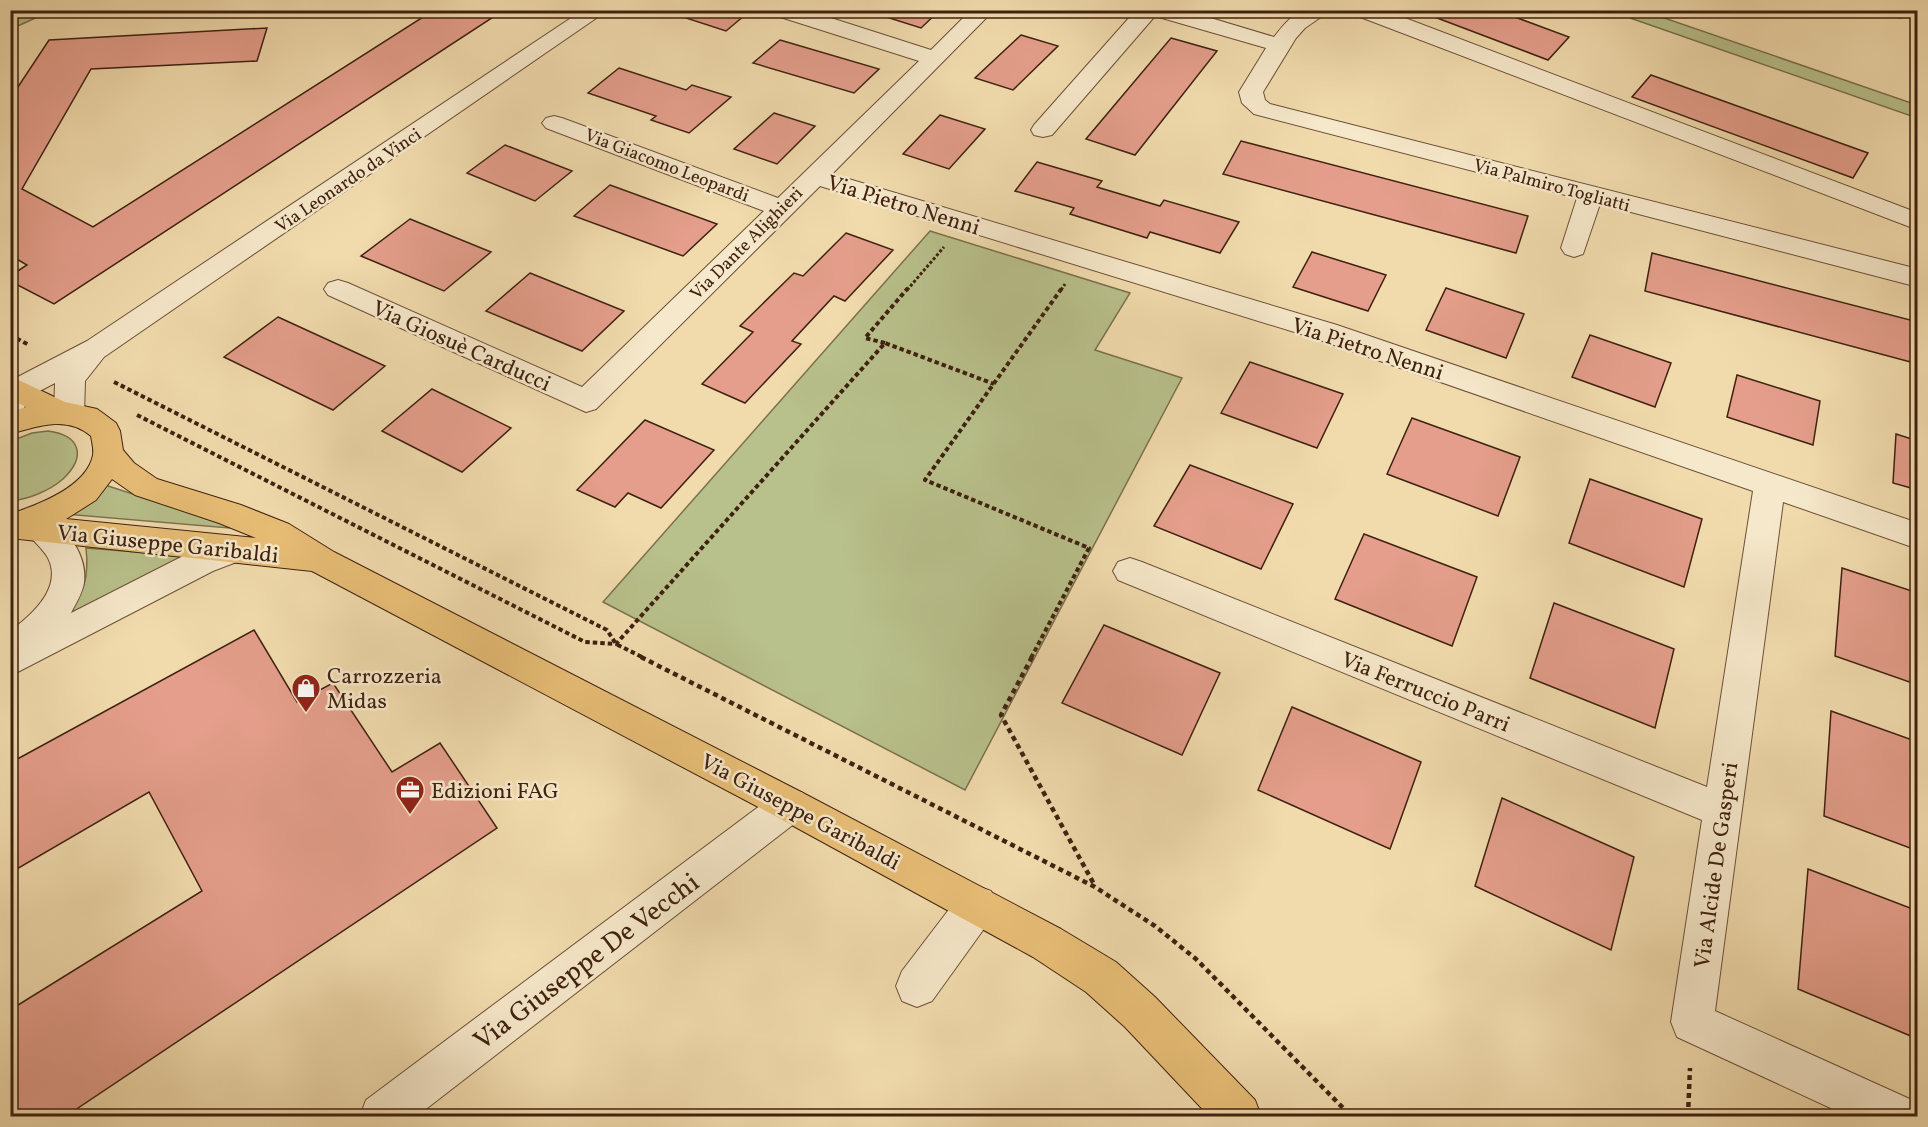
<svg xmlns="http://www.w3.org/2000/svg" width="1928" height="1127" font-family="Vollkorn,serif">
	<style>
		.green { fill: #b8c08b; stroke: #7c704e; stroke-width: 1.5 }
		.building { fill: #e49e8b; stroke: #3f2110; stroke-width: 1.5 }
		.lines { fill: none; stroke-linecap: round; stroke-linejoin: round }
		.minor-casing { stroke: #6c5037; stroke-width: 2 }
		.major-casing { stroke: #3f2110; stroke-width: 2 }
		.path-far2 { stroke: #3f2110; stroke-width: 3; stroke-dasharray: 3 2; stroke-linecap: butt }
		.path-far1 { stroke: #3f2110; stroke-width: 4; stroke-dasharray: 4.5 3; stroke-linecap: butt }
		.path { stroke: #3f2110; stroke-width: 4.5; stroke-dasharray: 5 4; stroke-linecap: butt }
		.minor { fill: #f6e8ca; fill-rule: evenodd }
		.major { fill: #e8be76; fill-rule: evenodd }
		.labels { text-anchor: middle; stroke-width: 5; stroke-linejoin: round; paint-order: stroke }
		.far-street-label { font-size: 18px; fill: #3f2110; stroke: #f6e8ca }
		.street-label { font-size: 22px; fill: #3f2110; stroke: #f6e8ca }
		.poi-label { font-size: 22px; fill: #3f2110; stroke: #f6e8ca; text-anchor: start }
		.near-street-label { font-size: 27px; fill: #3f2110; stroke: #f6e8ca }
	</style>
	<rect width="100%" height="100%" fill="#f1dbad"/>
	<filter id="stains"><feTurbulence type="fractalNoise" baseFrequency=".00333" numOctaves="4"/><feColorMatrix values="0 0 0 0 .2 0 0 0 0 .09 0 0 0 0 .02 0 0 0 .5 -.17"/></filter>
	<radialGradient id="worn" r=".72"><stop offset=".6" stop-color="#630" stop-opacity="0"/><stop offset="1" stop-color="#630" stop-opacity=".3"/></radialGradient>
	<g class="green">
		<path d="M11 10H51V11L11 29Z"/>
		<path d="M1610 11H1644L1917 105V118Z"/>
		<path d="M930 231 1130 293 1095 350 1182 378 965 790 603 602Z"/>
		<path d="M48 431C80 435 87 456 63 479 49 491 29 499 11 501V441L32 433Z"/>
		<path d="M102 484 228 525 229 528 64 514Z"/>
		<path d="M86 548 188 556 64 623C81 594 90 583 86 548Z"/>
	</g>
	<g class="building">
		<path d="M434 10H504L54 304 10 281V276L27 265 10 255V99L49 40 267 28 257 61 91 69 22 189 93 227Z"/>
		<path d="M695 10H751L726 31 686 18Z"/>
		<path d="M864 10H940L921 28Z"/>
		<path d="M1416 10H1496L1569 37 1548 60Z"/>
		<path d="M1875 10H1918V17L1904 13 1900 18Z"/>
		<path d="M1021 35 1058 46 1013 90 975 78Z"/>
		<path d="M1171 38 1217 51 1135 155 1086 139Z"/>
		<path d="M780 40 879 69 854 93 753 63Z"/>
		<path d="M619 68 686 90 692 85 731 97 689 133 651 120 656 116 588 93Z"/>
		<path d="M1651 75 1868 153 1853 178 1632 97Z"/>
		<path d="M774 113 815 126 777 164 734 149Z"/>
		<path d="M940 115 985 129 949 169 903 154Z"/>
		<path d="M1241 141 1528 216 1516 253 1223 174Z"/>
		<path d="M505 145 572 171 535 201 467 173Z"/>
		<path d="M1037 162 1102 181 1097 187 1160 206 1164 200 1239 222 1220 253 1150 232 1147 238 1070 214 1074 208 1015 191Z"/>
		<path d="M610 185 717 224 683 256 574 216Z"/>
		<path d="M410 219 491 252 444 291 361 256Z"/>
		<path d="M846 233 893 250 845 301 834 296 792 341 801 344 745 403 702 384 753 332 740 326 794 273 803 276Z"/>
		<path d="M1312 252 1386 275 1368 311 1293 287Z"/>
		<path d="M1652 253 1918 322V364L1645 291Z"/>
		<path d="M530 273 624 311 582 351 486 311Z"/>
		<path d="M1446 288 1524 314 1506 358 1426 330Z"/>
		<path d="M278 317 385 366 333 410 224 357Z"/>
		<path d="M1590 335 1671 363 1655 407 1572 377Z"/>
		<path d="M1250 362 1343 394 1317 448 1221 413Z"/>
		<path d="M1737 375 1820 401 1813 445 1727 417Z"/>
		<path d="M432 389 511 428 462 472 382 431Z"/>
		<path d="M1412 418 1520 457 1498 516 1387 474Z"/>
		<path d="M645 420 714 450 661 508 628 493 615 507 577 490Z"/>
		<path d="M1896 434 1918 441V490L1893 483Z"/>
		<path d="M1190 465 1293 504 1261 569 1154 526Z"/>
		<path d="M1590 479 1702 519 1684 587 1569 543Z"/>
		<path d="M1364 534 1477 577 1452 646 1335 599Z"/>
		<path d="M1842 568 1918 593V685L1835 656Z"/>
		<path d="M1554 603 1674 649 1655 728 1530 678Z"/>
		<path d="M1104 625 1220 673 1182 755 1062 703Z"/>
		<path d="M254 630 297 702 333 683 392 772 440 743 497 828 66 1116H10V1010L202 891 149 792 10 873V763Z"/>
		<path d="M1292 707 1421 762 1390 849 1258 790Z"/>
		<path d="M1831 711 1918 742V851L1824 816Z"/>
		<path d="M1502 798 1634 857 1611 950 1475 886Z"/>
		<path d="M1808 869 1918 911V1039L1798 989Z"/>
	</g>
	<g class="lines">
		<g class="minor-casing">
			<g id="minor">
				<path d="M583 10H608L104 357 85 381 84 414 80 422 69 425 58 422 54 414 55 383 30 396 21 414 10 417V381L87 341Z"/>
				<path d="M772 10H806L931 50 971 10H994L832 174 1337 325 1918 523V549L1783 502 1715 1011 1912 1100 1918 1116H1848L1677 1037 1671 1022 1702 820 1118 580 1113 571 1118 562 1130 558 1142 562 1707 787 1753 491 1317 339 820 186 596 409 586 412 328 295 324 289 328 283 338 280 348 283 582 387 764 211 546 128 542 123 546 118 554 116 562 118 778 198 919 61 774 15Z"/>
				<path d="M1136 10H1184L1274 37C1295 10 1299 10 1331 10L1305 28 1296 38 1263 92 1265 100 1270 104 1918 269V287L1600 204 1583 254 1574 257 1565 254 1561 248 1577 198 1254 114 1242 103 1239 92 1266 48 1155 16 1052 135 1043 137 1034 135 1031 130 1034 125Z"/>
				<path d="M1353 10H1384L1918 213V230L1355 15Z"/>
				<path d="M41 516C66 524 88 556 84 583 82 594 76 603 71 613L189 553 235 536 247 540 251 549 247 558 213 571 10 676V631C32 615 63 588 48 558 42 547 31 540 25 529L30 520Z"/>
				<path d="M790 788 803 793 809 805 803 817 417 1116H360L366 1100 777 793Z"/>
				<path d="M977 886 991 891 997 905 991 919 932 1001 917 1007 902 1001 896 986 902 971 963 891Z"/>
			</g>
		</g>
		<g class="major-casing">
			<path id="major" d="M10 376 65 402 97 409 104 414 116 423 120 431 123 450 134 463 157 479 241 505 289 524 334 552 803 793 1061 929 1116 962 1155 997 1255 1100 1261 1116H1209L1125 1027 1086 992 1033 957 777 817 312 571 10 538V514C38 505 87 487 93 455 94 449 92 442 91 436 67 415 38 426 10 434V412L26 407 10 399ZM112 479 135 495 219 523 256 538 66 519 96 500Z"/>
		</g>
		<g class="path-far2">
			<path d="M630 16 638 10"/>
			<path d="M907 290 944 247"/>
			<path d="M1061 290 1065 284"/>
		</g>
		<g class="path-far1">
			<path d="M10 335 29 345"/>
			<path d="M885 343 865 338 908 288"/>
			<path d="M114 382 607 630 616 644 644 658"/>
			<path d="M137 415 585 642 616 644 885 343 994 384"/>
			<path d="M1031 658 1089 548 925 480 1062 288"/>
		</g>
		<g class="path">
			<path d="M641 657 1095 887 1155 926 1196 959 1351 1116"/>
			<path d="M1032 657 1001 715 1095 886"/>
			<path d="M1688 1116 1690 1068"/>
		</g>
		<use href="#minor" class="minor"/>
		<use href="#major" class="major"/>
	</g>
	<defs>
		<g id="shop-pin" transform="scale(1.5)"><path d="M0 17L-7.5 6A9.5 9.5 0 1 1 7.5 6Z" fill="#8f2418" stroke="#f6e8ca"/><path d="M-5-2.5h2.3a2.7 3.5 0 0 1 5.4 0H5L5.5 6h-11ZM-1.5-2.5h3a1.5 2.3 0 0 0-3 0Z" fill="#fff"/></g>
		<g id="office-pin" transform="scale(1.5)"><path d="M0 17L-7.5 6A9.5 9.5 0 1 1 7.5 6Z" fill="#8f2418" stroke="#f6e8ca"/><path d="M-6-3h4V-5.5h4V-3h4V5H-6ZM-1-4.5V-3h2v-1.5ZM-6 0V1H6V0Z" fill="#fff"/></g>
	</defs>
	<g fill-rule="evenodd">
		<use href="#shop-pin" x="306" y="688"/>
		<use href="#office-pin" x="410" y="790"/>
	</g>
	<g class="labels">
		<g class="far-street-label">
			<text transform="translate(667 165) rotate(21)" y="6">Via Giacomo Leopardi</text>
			<text transform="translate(348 180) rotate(-34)" y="6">Via Leonardo da Vinci</text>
			<text transform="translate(1552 185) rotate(15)" y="6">Via Palmiro Togliatti</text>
			<text transform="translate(746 243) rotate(-45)" y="6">Via Dante Alighieri</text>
		</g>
		<g class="street-label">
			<text transform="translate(904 204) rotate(17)" y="8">Via Pietro Nenni</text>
			<text transform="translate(462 345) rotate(24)" y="8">Via Giosuè Carducci</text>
			<text transform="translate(1368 348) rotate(18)" y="8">Via Pietro Nenni</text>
			<text transform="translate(168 543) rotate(6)" y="8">Via Giuseppe Garibaldi</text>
			<text transform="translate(1426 691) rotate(22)" y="8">Via Ferruccio Parri</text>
			<text transform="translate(801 811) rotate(28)" y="8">Via Giuseppe Garibaldi</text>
			<text transform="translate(1715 865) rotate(-82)" y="8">Via Alcide De Gasperi</text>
		</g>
		<g class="poi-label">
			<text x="327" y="683">Carrozzeria<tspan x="327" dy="25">Midas</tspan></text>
			<text x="431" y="798">Edizioni FAG</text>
		</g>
		<g class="near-street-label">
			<text transform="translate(586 961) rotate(-37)" y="9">Via Giuseppe De Vecchi</text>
		</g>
	</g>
	<rect width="1928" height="1127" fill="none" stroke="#f1dbad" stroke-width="36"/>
	<rect x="12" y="12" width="1904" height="1103" fill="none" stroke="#3f2110" stroke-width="3"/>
	<rect x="18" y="18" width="1892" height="1091" fill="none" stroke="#3f2110" stroke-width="1.5"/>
	<rect width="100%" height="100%" filter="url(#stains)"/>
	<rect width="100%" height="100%" fill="url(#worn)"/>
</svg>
